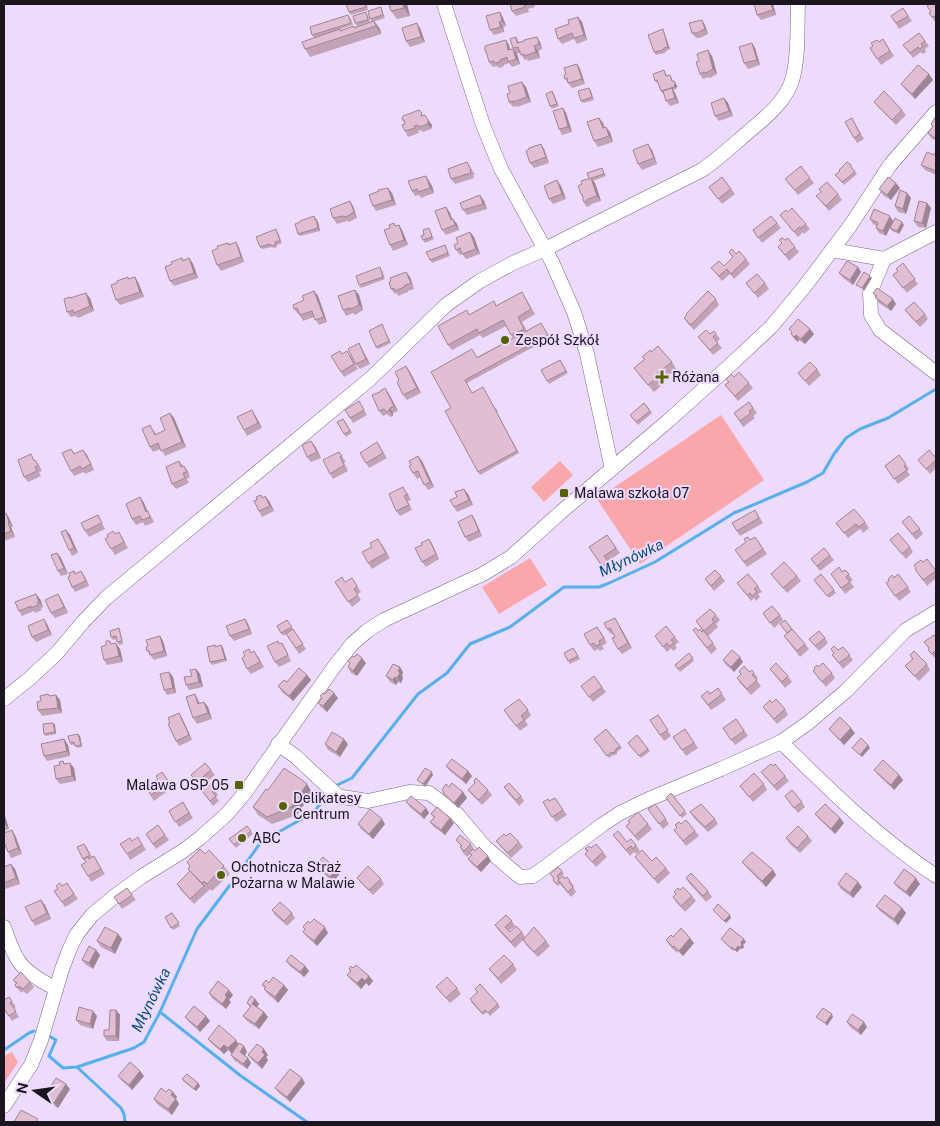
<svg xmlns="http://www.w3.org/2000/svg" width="940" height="1126" font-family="'Public Sans',sans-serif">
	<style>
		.green { fill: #f9a7aa }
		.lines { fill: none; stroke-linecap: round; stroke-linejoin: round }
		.stream { stroke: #57afec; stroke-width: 3 }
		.minor-casing { stroke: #766683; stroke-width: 15 }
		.minor { stroke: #fff; stroke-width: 14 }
		.wall { fill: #c2a3b5 }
		.shaded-wall { fill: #9e8593 }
		.building { fill: #e1bed2; stroke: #9e8593 }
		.poi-dot { fill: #566304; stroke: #ecdbfc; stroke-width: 2 }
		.labels { text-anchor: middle; stroke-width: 4; stroke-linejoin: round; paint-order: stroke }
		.poi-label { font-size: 14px; fill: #1b1520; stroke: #ecdbfc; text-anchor: start }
		.water-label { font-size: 15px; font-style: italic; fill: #084e77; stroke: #ecdbfc }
	</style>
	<rect width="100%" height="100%" fill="#ecdbfc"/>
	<g class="green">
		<path d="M721 415 764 480 640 564 597 499Z"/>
		<path d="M560 461 573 475 544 502 531 487Z"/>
		<path d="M530 558 547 585 499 614 482 587Z"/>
		<path d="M12 1052 18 1062 4 1083V1056Z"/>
	</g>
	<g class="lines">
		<g class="stream">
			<path d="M335 786 352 778 418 694 447 673 470 644 510 627 564 587H599L607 584 655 562 734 513 807 482 823 473 834 454 846 438 860 429 888 418 936 389"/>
			<path d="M246 863 261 842 314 812 329 793"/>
			<path d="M160 1012 241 1076 307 1122"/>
			<path d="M49 1036 56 1040 49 1056 63 1068 77 1067 134 1048 144 1042 160 1012 197 929 230 885"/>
			<path d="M4 1050 29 1033 34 1031"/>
			<path d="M77 1067 121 1108 124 1114 125 1122"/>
		</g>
		<g class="minor-casing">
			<g id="minor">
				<path d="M444 4 483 125 501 169 552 262 574 312 587 354 612 469"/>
				<path d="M832 250 884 259 870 293 871 315 880 330 936 373"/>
				<path d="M884 259 936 232"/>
				<path d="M4 699 29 679 57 653 83 622 106 598 370 379 446 305 480 281 513 263 545 249 702 170C718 159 732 146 747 133 765 118 787 101 793 77 799 53 797 28 798 4"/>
				<path d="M781 742C830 790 878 838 936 876"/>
				<path d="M278 744 295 756 337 795 342 797 368 801 409 792 429 793 457 814 485 847 520 877 533 876 602 825 620 813 649 799 721 769 781 742 808 723 846 691 906 630 936 612"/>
				<path d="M4 927C8 939 12 952 20 963 28 973 45 984 56 988"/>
				<path d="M4 1106 31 1065 41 1040 62 969 70 948 77 934 92 915 115 896 141 877 183 851 200 838 227 814 244 794 334 667 352 644 367 631 384 620 483 574 511 557 561 512 668 421 727 368 771 327 805 286 850 226 890 165 936 112"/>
			</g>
		</g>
		<use href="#minor" class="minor"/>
	</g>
	<g class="wall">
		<path d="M367 4 368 10 351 15 349 12Z"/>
		<path d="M389 4H407L410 16 397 19 391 11Z"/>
		<path d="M511 4H534L535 7 528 9 529 12 516 16 512 11Z"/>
		<path d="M773 4 776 15 761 20 757 15Z"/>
		<path d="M936 4V22H935L929 13 931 12Z"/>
		<path d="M903 8 912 21 899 29 891 16Z"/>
		<path d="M382 10 385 18 372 22 370 19Z"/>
		<path d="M500 12 503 18 506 26 503 27 504 32 494 35 490 30Z"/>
		<path d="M368 15 370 22 357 26 355 23Z"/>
		<path d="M350 17 353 25 314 38 312 35Z"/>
		<path d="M578 17 582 22 587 40 577 44 574 39 562 44 558 39 569 24Z"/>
		<path d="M374 21 380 29 381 34 310 57 305 49 341 31 354 26 355 27Z"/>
		<path d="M705 25 708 34 700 38H696L692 33Z"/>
		<path d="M420 28 425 42 410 47 406 41Z"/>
		<path d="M663 29 664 32 670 49 666 51 665 53 656 55 654 52Z"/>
		<path d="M919 33 929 46 925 49 926 52 923 54 921 52 913 58 903 45Z"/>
		<path d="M516 37 519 42H540L542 49 538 51 540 58 528 61 527 59 525 60 520 53 516 54 513 48Z"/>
		<path d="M883 39 894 56 881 65 870 48Z"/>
		<path d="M506 40 509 45 510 50 513 49 517 54 520 64 512 67 509 63 504 65 503 67 499 68 497 66 493 67 489 62 487 53 485 51Z"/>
		<path d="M752 43 755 48 760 65 748 69 744 63Z"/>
		<path d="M712 56 717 74 710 78 708 77 703 79 700 74Z"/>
		<path d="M577 64 580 69 585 84 572 88 565 79 566 74Z"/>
		<path d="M666 73 667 76 670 75 673 81H674L677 86 676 89 673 90 675 93 679 103 670 106 666 101 664 93 663 94 661 91 658 83H657L655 81Z"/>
		<path d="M929 74 933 80 915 99 905 89 901 84Z"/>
		<path d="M526 87 531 102 517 107 516 106 513 107 509 102Z"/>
		<path d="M591 90 594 100 583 103 581 101Z"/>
		<path d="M552 91 554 94 559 106 552 109 550 106Z"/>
		<path d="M724 98 728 103 733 116 719 121 715 116Z"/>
		<path d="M874 102 902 110 906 115 896 125 878 107Z"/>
		<path d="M563 108 566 113 572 132 562 135 559 129Z"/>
		<path d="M423 115 432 125 431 129 423 132 421 130 418 131 419 133 408 137 405 131V124L402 119Z"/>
		<path d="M936 116V141L931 138 928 133 932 127 931 124Z"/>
		<path d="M599 118 603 123 605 128 610 132 613 142 598 147 594 141Z"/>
		<path d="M852 118 864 139 857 143 854 138Z"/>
		<path d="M544 149 549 163 534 168 530 163Z"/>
		<path d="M652 150 657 164 642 170 638 164Z"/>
		<path d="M936 151V175L925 170 921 165 934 155Z"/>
		<path d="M467 162 475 175H473L474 178 455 184 451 179Z"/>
		<path d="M602 168 606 176 593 181 595 183 601 201 592 204 588 207 586 206 583 201V197L581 194 582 184Z"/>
		<path d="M853 168V169L857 174 844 185 835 175Z"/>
		<path d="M426 176 432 186 434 193 421 198 419 195 415 196 412 191Z"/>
		<path d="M722 177 735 194 722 204 709 187Z"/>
		<path d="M810 178 814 183 798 195 785 179Z"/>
		<path d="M561 186 566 199 553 204 549 199Z"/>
		<path d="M900 188 891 200 883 195 879 189Z"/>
		<path d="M392 193 396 205 376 211 373 206Z"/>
		<path d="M907 193 911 198 906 214 898 212 895 206Z"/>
		<path d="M838 194 842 200 829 211 816 196Z"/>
		<path d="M480 195 484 201 487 209 467 215 463 210Z"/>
		<path d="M927 203 931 208 926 228 918 227 914 221Z"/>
		<path d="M353 206 357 218 349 222 347 221 337 224 333 218Z"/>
		<path d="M446 207 450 213 452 219H453L457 224 459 230 446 235 442 230Z"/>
		<path d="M788 212 806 224 810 229 804 234 803 232 798 237 780 215Z"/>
		<path d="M314 216 318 222 320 231 300 236 298 234Z"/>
		<path d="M870 219 893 221 886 236 879 233 876 228 877 226 873 224Z"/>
		<path d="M777 223 781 228 762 243 753 230Z"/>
		<path d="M399 225 402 230 408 245 393 251 390 245V228Z"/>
		<path d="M904 225 899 234 892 231 890 228Z"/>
		<path d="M429 228 434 239 425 243 423 240 424 235Z"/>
		<path d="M278 232 282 243 277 245V247L274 248 272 247 262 249 260 247Z"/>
		<path d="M470 232 474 237 480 254 466 259 462 254 460 255 456 250 458 243Z"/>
		<path d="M779 240H785L795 247 799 252 789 261 778 247 782 243Z"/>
		<path d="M236 242 239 248 244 262 221 271 217 265 218 248 228 243 230 244Z"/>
		<path d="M445 245 450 256 432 263 430 260Z"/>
		<path d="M729 252 736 254 746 259 750 264 734 279 730 274 722 281 711 268 724 266 733 257Z"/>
		<path d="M182 258 183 260 189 258 193 264 198 278 174 286 170 281Z"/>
		<path d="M903 263 918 284 907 293 893 275 898 271Z"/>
		<path d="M858 267 861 272 853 285 843 278 839 273Z"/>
		<path d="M382 270 385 279 361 288 359 285Z"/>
		<path d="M135 277 138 282 144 297 120 305 116 300 129 279Z"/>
		<path d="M410 277 414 289 408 291V292L398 296 397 293 395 294 391 289Z"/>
		<path d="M746 283H765L769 289 758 298Z"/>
		<path d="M355 290 359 295 363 310 355 315 353 313 346 316 343 310Z"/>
		<path d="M314 291 318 296 327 322 319 325 314 317 303 321 299 314H298L294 309Z"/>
		<path d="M522 292 535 314 522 322 527 331 541 323 550 338 467 383 472 393 498 411 497 413 519 453 480 475 478 472 451 408 477 357 513 338 506 326 483 338 480 335 452 350 448 345 470 314 496 306Z"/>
		<path d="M873 293 896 304 891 311 879 303Z"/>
		<path d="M71 298H90L94 311 78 318 76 316 71 317 67 312Z"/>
		<path d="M716 299 719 305 694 330 688 324 684 318Z"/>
		<path d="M905 310 925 314 928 319 920 327 909 315Z"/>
		<path d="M382 324 391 343 378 349 376 347Z"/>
		<path d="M789 329 814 334 805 344 799 340 798 342 794 339 791 334 792 333Z"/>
		<path d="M710 334H716L720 339 717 342 722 348 713 355 698 337Z"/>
		<path d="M359 343 370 364 360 369 356 364Z"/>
		<path d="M342 354 351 356 358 369 344 377 341 372Z"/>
		<path d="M560 360 568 373 549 384 547 381Z"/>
		<path d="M644 360 672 362 677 370 659 383 661 386 654 392 640 376 634 368Z"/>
		<path d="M406 366 410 372 421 393 407 400 403 395Z"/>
		<path d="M817 369 821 375 809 386 798 373Z"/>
		<path d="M734 377 749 383 753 388 738 401 725 385 728 382 726 379Z"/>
		<path d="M389 394 398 411 393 413V416L390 417 387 414 383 416 379 411Z"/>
		<path d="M749 402 757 413 753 416 755 418 743 427 734 413Z"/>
		<path d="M644 403 652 413 638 425 632 417Z"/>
		<path d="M362 406 367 415 353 423 350 418Z"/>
		<path d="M170 413 174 418 186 447 165 456 161 449 153 452 150 447 154 430 156 434 165 430Z"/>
		<path d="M255 415 262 428 247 436 244 430Z"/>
		<path d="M345 421 352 433 346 437 344 434Z"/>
		<path d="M377 442 387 458 369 468 366 463Z"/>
		<path d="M315 446 321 458 311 462 307 457Z"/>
		<path d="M71 449 75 454 87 455 94 470 85 474 84 472 74 476 71 471Z"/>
		<path d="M339 452 346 462H344L348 471 333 479 330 474Z"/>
		<path d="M936 454V468L930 474 918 460 934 456Z"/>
		<path d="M899 455 909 469 907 471 910 475 898 484 885 466Z"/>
		<path d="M35 460 39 465 42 471 39 472 41 476 28 482 24 477Z"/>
		<path d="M179 461 183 466 188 471 190 477 187 479 189 483 176 489 172 484Z"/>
		<path d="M422 461 434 487 428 490 420 477 417 479 413 473Z"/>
		<path d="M464 489 468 494 473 505 457 512 454 507Z"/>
		<path d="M407 492 411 500 408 501 412 510 400 516 396 511Z"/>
		<path d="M265 496 269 501 274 511 262 517 259 511 257 500Z"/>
		<path d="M140 497 144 503 147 511 151 516 154 522 145 526 143 522 136 525 132 519Z"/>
		<path d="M755 510 763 523 740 536 737 531Z"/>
		<path d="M6 513 9 518 13 527H11L15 537 4 541V514Z"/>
		<path d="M98 515 105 529 89 537 85 531Z"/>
		<path d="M472 515 475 520 482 536 469 542 465 537Z"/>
		<path d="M865 522 869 528 863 533 860 529 848 538 836 523Z"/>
		<path d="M902 522 920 529 923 534 916 540Z"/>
		<path d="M66 530 70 535 78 553 72 556 69 550Z"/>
		<path d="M115 533 122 537 128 548 115 555 111 549Z"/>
		<path d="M607 535 620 553 608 561 611 567 605 571 589 547Z"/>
		<path d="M755 537 767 554 747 567 735 550Z"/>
		<path d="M429 539 432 544 439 559 426 567 422 562V545Z"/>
		<path d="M890 540 910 547 913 552 906 559Z"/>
		<path d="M382 544 390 558 372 569 368 563Z"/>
		<path d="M57 553 61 558 68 574 61 576 58 571Z"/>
		<path d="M830 555 834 560 820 571 811 559Z"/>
		<path d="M927 559 936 571V578L927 586 915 569Z"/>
		<path d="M845 570 853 580 850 582 854 587 845 594 831 574 842 572Z"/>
		<path d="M74 571 76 574 85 577 89 586 75 592 72 587 70 576Z"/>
		<path d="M771 574 797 576 801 581 787 593Z"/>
		<path d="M821 574 836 593 829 598 814 580Z"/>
		<path d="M898 574 911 592 899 601 886 583Z"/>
		<path d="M721 576 725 581 714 591 705 579Z"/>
		<path d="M352 578 361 592 357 594 361 600 352 607 335 582H345Z"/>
		<path d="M737 583 758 586 762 592 758 594 760 597 756 601 754 598 751 601Z"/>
		<path d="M40 599 43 607 41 608 42 610 35 613 34 611 22 616 19 611Z"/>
		<path d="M61 599 68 613 55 618 51 613Z"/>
		<path d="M763 613 780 615 783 620 774 628Z"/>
		<path d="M716 615 720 620 716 624 718 627 708 636 717 649 711 654 697 636 698 631 702 632 703 631 696 621Z"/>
		<path d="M245 619 248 624 252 634 234 641 230 636Z"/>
		<path d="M287 620 306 649 299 654 286 634 283 636 277 626Z"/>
		<path d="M618 623 632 648 622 654 618 649 615 637 613 633 611 634 607 629Z"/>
		<path d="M47 624 52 635 36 642 32 637Z"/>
		<path d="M119 628 120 631 123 644 119 645 116 639 113 640 111 637Z"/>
		<path d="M601 632 607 643 602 646 604 649 600 651 598 649 594 651 590 645Z"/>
		<path d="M160 636 163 641 167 656 154 660 147 651Z"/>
		<path d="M655 636 675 637 679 642 675 645 677 648 673 651 671 648 667 652Z"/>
		<path d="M784 636 805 644 809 649 800 657Z"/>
		<path d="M825 638 828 643 819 651 809 639Z"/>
		<path d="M936 638V659L932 655 928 650 929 649 924 642Z"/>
		<path d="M282 643 285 648 291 661 279 667 275 662 280 644Z"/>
		<path d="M113 644 120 649 123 662 107 665 104 660Z"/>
		<path d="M215 645 216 646 223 648 227 661 212 665 210 662Z"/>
		<path d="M843 647 853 660 843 669 832 655Z"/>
		<path d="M573 648 580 659 570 664 568 661Z"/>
		<path d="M249 649 251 653 258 656 264 667 251 674 247 669 245 656Z"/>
		<path d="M689 653 694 661 680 672 675 665Z"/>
		<path d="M910 655 927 664 930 670 919 681 909 671 905 666 912 659Z"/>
		<path d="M354 657 366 663 357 676 351 673 348 667 350 664 348 661Z"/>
		<path d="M723 660 743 662 734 672 726 665Z"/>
		<path d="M818 667 832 673 835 678 826 687 813 671Z"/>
		<path d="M196 669 200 674 203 687 189 690 186 685Z"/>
		<path d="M770 669 788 676 792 682 785 688Z"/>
		<path d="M739 671 754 673 758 678 756 680 761 686 751 695 740 683 737 678 741 674Z"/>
		<path d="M169 672 173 677 176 693 167 695 164 690Z"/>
		<path d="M403 672 402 675 403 678 401 683 398 682 396 685 390 682 386 676Z"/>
		<path d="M307 675 311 680 293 701 282 692 278 686Z"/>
		<path d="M594 676 606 692 593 702 581 686Z"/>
		<path d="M718 688 726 700 711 710 701 696 710 694Z"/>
		<path d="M48 694 50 696 56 695 60 700 62 713 42 716 38 710 41 701Z"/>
		<path d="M195 694 200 704 204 702 208 707 212 719 197 724 193 718Z"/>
		<path d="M325 694 338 698 327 712 322 708 318 703 322 698 320 696Z"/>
		<path d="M772 703 785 709 788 715 777 724 763 707Z"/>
		<path d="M528 710 531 715 525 721 528 725 520 731 508 716Z"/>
		<path d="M179 713 182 718 192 740 179 746 176 741 170 723Z"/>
		<path d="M658 715 671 736 664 741 650 720Z"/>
		<path d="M736 719 748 736 735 745 723 728Z"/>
		<path d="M53 723 55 725 56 734 46 736 44 734Z"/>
		<path d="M606 729 622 748 617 752V754L615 755H613L609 758 594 739Z"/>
		<path d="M685 729 698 748 686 756 673 737Z"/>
		<path d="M829 729 855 733 844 745 833 734Z"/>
		<path d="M78 734 80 736 82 747 77 748 75 744 71 745 70 743Z"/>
		<path d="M637 735 650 751 641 758 628 743Z"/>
		<path d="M64 739 68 745 70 756 47 761 44 756Z"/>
		<path d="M325 744H348L340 757 328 750Z"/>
		<path d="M63 761 65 764 74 768 76 781 60 784 56 779 60 765Z"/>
		<path d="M446 766 468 771 472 776 466 784 450 771Z"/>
		<path d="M773 766 785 776 789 781 777 791 761 772Z"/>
		<path d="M211 770 215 775 200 787 191 775Z"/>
		<path d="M874 770 899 775 903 780 894 790 878 775Z"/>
		<path d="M162 772 173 787 154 801 146 788 158 779Z"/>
		<path d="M764 784 767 790 753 802 740 786Z"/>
		<path d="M211 785 218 795 216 797 219 801 213 806 200 788 208 786Z"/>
		<path d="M449 787 463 792 467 798 458 808 447 798 442 790Z"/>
		<path d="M504 787 521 796 524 801 519 806 508 793Z"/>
		<path d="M268 790 312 792 297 815 272 824 258 815 253 807Z"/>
		<path d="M468 790H488L492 795 482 805 472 795Z"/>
		<path d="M671 793 687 814 682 818 666 798Z"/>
		<path d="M785 796 802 802 805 807 798 813Z"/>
		<path d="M555 798 567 815 556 822 543 802 549 801Z"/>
		<path d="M183 802 193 818 179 827 169 811Z"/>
		<path d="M406 802 426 808 429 813 424 819 410 807Z"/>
		<path d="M655 804 669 824 663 829 648 809Z"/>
		<path d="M690 812 715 819 718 824 708 832 694 818Z"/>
		<path d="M4 813 9 829 4 831Z"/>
		<path d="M431 814 454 823 445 835 434 827 430 822 434 818Z"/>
		<path d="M815 814 840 818 844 823 835 834 819 819Z"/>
		<path d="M358 824H385L373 839 361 829Z"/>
		<path d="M648 824 652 829 638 841 626 826Z"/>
		<path d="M681 824 695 831 699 836 686 846 674 830Z"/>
		<path d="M158 825 169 840 156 849 146 834Z"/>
		<path d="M247 826 253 834 236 848 229 839Z"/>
		<path d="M15 835 22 854 11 858 8 852Z"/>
		<path d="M613 835 627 842 636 845 640 851 636 854 634 852 630 856Z"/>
		<path d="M808 836 812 841 800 853 790 844 786 838Z"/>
		<path d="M456 840 471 844 475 851 488 856 491 861 481 872 472 864 468 859 471 855 470 854 467 857 463 853 460 847 461 846Z"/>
		<path d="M496 841 519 842 523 847 511 858 500 846Z"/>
		<path d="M141 842 146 850 130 860 127 854Z"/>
		<path d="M86 846 92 857 94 856 105 874 91 882 88 876 86 862 83 859Z"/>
		<path d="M591 848 603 852 607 857 596 867 585 854 587 852 585 849Z"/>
		<path d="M205 854 224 866 230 874 212 891 210 889 194 904 180 889 177 884 190 871 188 869 190 867 187 862Z"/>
		<path d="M635 857 666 868 670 873 658 884Z"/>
		<path d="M742 862 773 870 776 875 766 887 746 867Z"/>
		<path d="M11 864 15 869 20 884 5 889 4 887V867Z"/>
		<path d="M316 864 341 872 333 882 320 870Z"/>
		<path d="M562 871 564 874 559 878 565 879 570 881 574 886 573 887 576 892 571 897 560 884 558 886 554 882 553 880 554 879 550 874Z"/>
		<path d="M357 878 381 879 384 884 373 895 361 883Z"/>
		<path d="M686 878 708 891 712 897 706 902 689 883Z"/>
		<path d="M67 883 78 899 65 907 54 891Z"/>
		<path d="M894 883 920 884 910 897 898 888Z"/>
		<path d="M838 884 862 887 853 898 841 889Z"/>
		<path d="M127 888 136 900 122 909 114 897Z"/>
		<path d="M680 890 692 896 696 901 685 912 676 902 673 897Z"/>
		<path d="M45 905 51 919 35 926 32 921Z"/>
		<path d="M876 906 902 908 906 913 898 925 880 911Z"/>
		<path d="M272 910 292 913 295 918 287 926 275 915Z"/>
		<path d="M172 913 180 926 173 930 165 917Z"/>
		<path d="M512 921 515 926 509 931 510 932H522L525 937 546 941 550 946 538 957 526 945 523 940 515 948 499 931 495 925Z"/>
		<path d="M310 923 328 933 317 946 307 937 303 932 305 929 303 927Z"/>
		<path d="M118 934 122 939 115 954 101 947 97 941Z"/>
		<path d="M673 937 694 943 683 956 678 951 677 953 670 946 666 940Z"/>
		<path d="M721 939 746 942 743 945 744 947 742 949H740L737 952 734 950 733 951Z"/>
		<path d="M96 950 100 955 93 969 86 965 82 960Z"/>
		<path d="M286 961 305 966 309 971 304 977 290 966Z"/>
		<path d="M513 964 517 970 501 984 489 969Z"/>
		<path d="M353 968 369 976 373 981 369 986 366 983 361 989 351 980 347 975 350 972 349 969Z"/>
		<path d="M13 980 30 982 34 987 27 994 23 991 21 993 15 985 16 984Z"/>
		<path d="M269 983 284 985 288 990 278 1003 268 994 264 989 265 988 262 985Z"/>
		<path d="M436 987 457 988 461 994 450 1003Z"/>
		<path d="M475 989 498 1004 500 1007 490 1016 487 1012 483 1015 471 1002 477 992Z"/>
		<path d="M209 993 233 995 229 1000 231 1002 226 1009 212 998Z"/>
		<path d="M9 997 16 1007 14 1008 19 1017 12 1021 4 1009Z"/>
		<path d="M255 999 259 1004 257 1007 264 1012 268 1017 259 1029 247 1021 243 1016 250 1007 247 1003Z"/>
		<path d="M116 1010 120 1015 119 1041H107L104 1036 109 1030Z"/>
		<path d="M97 1016 93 1029 80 1025 76 1020Z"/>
		<path d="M185 1017 210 1021 200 1032 189 1022Z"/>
		<path d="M847 1022 867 1027 861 1035 850 1027Z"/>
		<path d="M208 1039 239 1044 244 1046 247 1052 245 1056 248 1058 251 1063 247 1069 234 1060 231 1055 232 1054 228 1050 224 1054 212 1044Z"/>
		<path d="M248 1055H268L266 1057 268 1060 262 1069 252 1060Z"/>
		<path d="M140 1071 144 1076 132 1090 122 1081 118 1076Z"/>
		<path d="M182 1079 198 1083 200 1086 196 1091 184 1082Z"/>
		<path d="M305 1083 290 1102 279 1093 275 1088Z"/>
		<path d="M70 1089 58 1108 48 1102 44 1097Z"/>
		<path d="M166 1092H173L177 1097 176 1099 179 1104 172 1115 157 1104 154 1099Z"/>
	</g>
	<g class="shaded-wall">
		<path d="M403 4H407L410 16 404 8Z"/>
		<path d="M771 4H773L776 15 773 10Z"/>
		<path d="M500 12 503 18 506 26 502 21Z"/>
		<path d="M578 17 582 22 587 40 584 35Z"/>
		<path d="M702 20 705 25 708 34 705 29Z"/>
		<path d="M374 21 380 29 381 34 376 26Z"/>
		<path d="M499 22 503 27 504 32 501 27Z"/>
		<path d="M417 23 420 28 425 42 421 37Z"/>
		<path d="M663 29 664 32 670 49 668 47Z"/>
		<path d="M537 37 540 42 542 49 539 44Z"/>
		<path d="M506 40 509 45 512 56 508 50Z"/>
		<path d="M752 43 755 48 760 65 757 60Z"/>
		<path d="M534 46 538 51 540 58 536 52Z"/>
		<path d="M513 49 517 54 520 64 516 59Z"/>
		<path d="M708 50 712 56 717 74 713 69Z"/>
		<path d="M577 64 580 69 585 84 582 79Z"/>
		<path d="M929 74 933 80 915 99 912 94Z"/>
		<path d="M674 81 677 86 676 89 674 87Z"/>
		<path d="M522 82 526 87 531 102 527 97Z"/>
		<path d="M672 88 675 93 679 103 675 98Z"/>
		<path d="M724 98 728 103 733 116 729 111Z"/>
		<path d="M563 108 566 113 572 132 568 127Z"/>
		<path d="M599 118 603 123 606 134 603 128Z"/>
		<path d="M428 120 432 125 431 129 428 124Z"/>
		<path d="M606 127 610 132 613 142 609 136Z"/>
		<path d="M541 144 544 149 549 163 546 157Z"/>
		<path d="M648 144 652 150 657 164 654 158Z"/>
		<path d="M426 176 432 186 434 193 430 188Z"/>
		<path d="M591 178 595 183 601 201 597 196Z"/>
		<path d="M557 180 561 186 566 199 562 194Z"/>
		<path d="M896 183 900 188 891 200 887 195Z"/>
		<path d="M388 188 392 193 396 205 392 200Z"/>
		<path d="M907 193 911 198 906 214 903 209Z"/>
		<path d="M480 195 484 201 487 209 483 204Z"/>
		<path d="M350 201 353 206 357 218 354 212Z"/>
		<path d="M927 203 931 208 926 228 922 223Z"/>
		<path d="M446 207 450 213 454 225 451 220Z"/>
		<path d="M314 216 317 222 316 219 318 222 320 231 318 228Z"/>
		<path d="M890 216 893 221 886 236 883 231Z"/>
		<path d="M453 219 457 224 459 230 455 225Z"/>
		<path d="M902 222 904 225 899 234 897 231Z"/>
		<path d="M399 225 402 230 408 245 404 240Z"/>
		<path d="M470 232 474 237 480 254 476 249Z"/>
		<path d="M236 242 239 248 244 262 241 257Z"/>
		<path d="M189 258 193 264 198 278 194 273Z"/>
		<path d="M858 267 861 272 853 285 850 280Z"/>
		<path d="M406 272 410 277 414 289 411 283Z"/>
		<path d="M870 276 872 278 864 291 862 288Z"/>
		<path d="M135 277 138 282 144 297 140 292Z"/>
		<path d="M355 290 359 295 363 310 359 305Z"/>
		<path d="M314 291 318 296 327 322 324 317Z"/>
		<path d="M86 293 90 298 94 311 90 306Z"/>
		<path d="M893 299 896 304 891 311 887 306Z"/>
		<path d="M810 329 814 334 805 344 801 339Z"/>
		<path d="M796 335 799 340 798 342 794 337Z"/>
		<path d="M359 343 362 349 370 364 366 359Z"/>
		<path d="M406 366 410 372 421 393 417 388Z"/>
		<path d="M385 388 389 394 398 411 394 406Z"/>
		<path d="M390 408 393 413V416L389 410Z"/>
		<path d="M252 410 255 415 262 428 258 423Z"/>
		<path d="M170 413 174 418 186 447 182 442Z"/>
		<path d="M311 441 315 446 321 458 317 452Z"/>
		<path d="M83 450 87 455 94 470 91 464Z"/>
		<path d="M418 456 422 461 434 487 430 482Z"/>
		<path d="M464 489 468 494 473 505 469 500Z"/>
		<path d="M265 496 269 501 274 511 270 506Z"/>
		<path d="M140 497 144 503 150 517 146 512Z"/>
		<path d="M6 513 9 518 13 527 9 522Z"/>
		<path d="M472 515 475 520 482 536 479 531Z"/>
		<path d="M8 522 11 527 15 537 11 531Z"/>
		<path d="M66 530 70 535 78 553 74 548Z"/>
		<path d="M429 539 432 544 439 559 436 554Z"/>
		<path d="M57 553 61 558 68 574 64 568Z"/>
		<path d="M81 571 85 577 89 586 86 581Z"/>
		<path d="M36 594 40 599 43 607 39 602Z"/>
		<path d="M58 594 61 599 68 613 64 607Z"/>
		<path d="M615 618 618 623 632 648 628 643Z"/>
		<path d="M44 619 47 624 52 635 48 630Z"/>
		<path d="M245 619 248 624 252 634 249 629Z"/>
		<path d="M160 636 163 641 167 656 164 651Z"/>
		<path d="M116 643 120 649 123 662 119 656Z"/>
		<path d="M221 645 223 648 227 661 225 659Z"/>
		<path d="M740 657 743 662 734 672 731 667Z"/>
		<path d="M362 658 366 663 357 676 353 671Z"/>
		<path d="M400 667 403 672 402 675 403 678 401 683 397 678 398 671Z"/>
		<path d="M196 669 200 674 203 687 199 682Z"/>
		<path d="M169 672 173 677 176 693 173 688Z"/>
		<path d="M307 675 311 680 293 701 289 696Z"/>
		<path d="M395 677 398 682 396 685 393 680Z"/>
		<path d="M334 693 338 698 327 712 323 706Z"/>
		<path d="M195 694 198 700 202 709 198 704Z"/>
		<path d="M56 695 60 700 62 713 58 708Z"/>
		<path d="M204 702 208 707 212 719 208 713Z"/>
		<path d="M179 713 182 718 192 740 189 735Z"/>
		<path d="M53 723 55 725 56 734 55 732Z"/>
		<path d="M851 728 855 733 844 745 840 740Z"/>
		<path d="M78 734 80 736 82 747 81 745Z"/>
		<path d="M64 739 68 745 70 756 67 751Z"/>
		<path d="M344 739 348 744 340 757 336 752Z"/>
		<path d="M868 745 870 748 862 757 860 755Z"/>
		<path d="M70 763 74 768 76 781 72 776Z"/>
		<path d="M468 771 472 776 466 784 462 779Z"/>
		<path d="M432 772 433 775 425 787 423 784Z"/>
		<path d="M899 775 903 780 894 790 891 785Z"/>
		<path d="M307 784 312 792 297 815 291 807Z"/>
		<path d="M463 792 467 798 458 808 454 803Z"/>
		<path d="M426 808 429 813 424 819 421 814Z"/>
		<path d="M4 813 9 829 5 824 4 819Z"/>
		<path d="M450 818 454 823 445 835 441 830Z"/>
		<path d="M840 818 844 823 835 834 831 829Z"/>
		<path d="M382 819 385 824 373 839 369 834Z"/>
		<path d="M12 830 15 835 22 854 18 848Z"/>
		<path d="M488 856 491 861 481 872 477 867Z"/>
		<path d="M11 864 15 869 20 884 16 878Z"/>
		<path d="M338 867 341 872 333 882 330 877Z"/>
		<path d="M773 870 776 875 766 887 762 881Z"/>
		<path d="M916 878 920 884 910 897 906 892Z"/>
		<path d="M858 882 862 887 853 898 850 893Z"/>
		<path d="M41 900 45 905 51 919 47 913Z"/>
		<path d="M902 908 906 913 898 925 894 919Z"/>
		<path d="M730 915 731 918 726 923 724 921Z"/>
		<path d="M325 927 328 933 317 946 314 941Z"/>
		<path d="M118 934 122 939 115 954 111 948Z"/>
		<path d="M690 938 694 943 683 956 679 951Z"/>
		<path d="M744 939 746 942 743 945 744 947 742 949 740 947 741 942Z"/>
		<path d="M738 946 740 949 737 952 735 950Z"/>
		<path d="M96 950 100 955 93 969 89 963Z"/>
		<path d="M305 966 309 971 304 977 300 972Z"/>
		<path d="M369 976 373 981 369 986 365 981Z"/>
		<path d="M362 978 366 983 361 989 357 983Z"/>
		<path d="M284 985 288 990 278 1003 275 997Z"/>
		<path d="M229 990 233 995 229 1000 231 1002 226 1009 222 1004 225 995Z"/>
		<path d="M255 999 259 1004 256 1009 252 1004Z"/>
		<path d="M116 1010 120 1015 119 1041 116 1036Z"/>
		<path d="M93 1011 97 1016 93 1029 90 1024Z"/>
		<path d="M264 1012 268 1017 259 1029 255 1024Z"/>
		<path d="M832 1014 833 1017 827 1026 825 1023Z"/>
		<path d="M206 1016 210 1021 200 1032 197 1027Z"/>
		<path d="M864 1022 867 1027 861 1035 858 1030Z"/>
		<path d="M236 1040 239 1045 232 1054 228 1048Z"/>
		<path d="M224 1045 228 1050 224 1054 220 1049Z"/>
		<path d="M244 1046 247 1052 243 1057 240 1052Z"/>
		<path d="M264 1049 268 1055 266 1057 268 1060 262 1069 258 1063 262 1052Z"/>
		<path d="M248 1058 251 1063 247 1069 243 1064Z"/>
		<path d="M140 1071 144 1076 132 1090 129 1085Z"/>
		<path d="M302 1078 305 1083 290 1102 287 1097Z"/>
		<path d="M198 1083 200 1086 196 1091 194 1089Z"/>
		<path d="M66 1084 70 1089 58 1108 54 1103Z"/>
		<path d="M173 1092 177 1097 174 1101 171 1095Z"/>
		<path d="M176 1099 179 1104 172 1115 168 1109Z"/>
	</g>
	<g class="building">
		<path d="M346 4H365L366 7 349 12Z"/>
		<path d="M389 4H403L404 8 391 11Z"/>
		<path d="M510 4H524L525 7 512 11Z"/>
		<path d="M754 4H771L773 10 757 15Z"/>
		<path d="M930 4H936V18L934 16 932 17 929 13 931 12 927 6Z"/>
		<path d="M381 7 383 15 370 19 368 11Z"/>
		<path d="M903 8 908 16 896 23 891 16Z"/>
		<path d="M366 12 368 20 355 23 353 16Z"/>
		<path d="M500 12 502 21 499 22 501 27 490 30 486 16Z"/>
		<path d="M348 15 351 23 312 35 310 27Z"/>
		<path d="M578 17 584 35 574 38 572 33 558 39 555 29 569 24 568 20Z"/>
		<path d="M702 20 705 29 697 33H692L689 23Z"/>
		<path d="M374 21 376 26 305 49 302 42 340 29V31L354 26V28Z"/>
		<path d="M417 23 421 37 406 41 402 28Z"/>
		<path d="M663 29 668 47 664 48 663 50 654 52 648 35Z"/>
		<path d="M919 33 925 41 921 44 923 46 920 49 918 47 910 53 903 45Z"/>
		<path d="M516 37 517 43 524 41V40L537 37 539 44 534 46 536 52 524 56V54L521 55 518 47 513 48 510 39Z"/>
		<path d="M883 39 890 51 877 59 870 48 873 46 871 43 877 40 879 42Z"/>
		<path d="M506 40 508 50 513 49 516 59 508 62 507 57 500 60V62L495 63 494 61 489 62 486 51H485V46Z"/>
		<path d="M752 43 757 60 744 63 739 47Z"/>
		<path d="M708 50 713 69 706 73 704 72 700 74 696 62 699 61 697 54Z"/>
		<path d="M577 64 582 79 568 83 567 78 565 79 564 75 566 74 564 68Z"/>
		<path d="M918 65 929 74 912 94 901 84Z"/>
		<path d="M664 70 666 76 670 75 672 81H674L675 83 674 87 661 91 657 80 655 81 653 74Z"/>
		<path d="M522 82 527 97 513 102V101L509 102 507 94 510 93 508 86Z"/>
		<path d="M589 88 592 97 581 101 578 91Z"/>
		<path d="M672 88 675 98 666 101 663 91Z"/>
		<path d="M552 91 557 104 550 106 546 94Z"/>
		<path d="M884 91 902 110 892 120 874 102Z"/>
		<path d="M724 98 729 111 715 116 711 103Z"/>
		<path d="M563 108 568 127 559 129 553 111Z"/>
		<path d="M419 110 422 113 421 116 425 115 428 120V124L419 127 418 125 414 126 415 128 405 131 402 125 405 124 404 120 402 119 403 116Z"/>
		<path d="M936 116V137L935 138 928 133 933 126 931 124Z"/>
		<path d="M599 118 603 128 606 127 609 136 594 141 587 122Z"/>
		<path d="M852 118 860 134 854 138 845 122Z"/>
		<path d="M541 144 546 157 530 163 526 151 529 149V148Z"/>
		<path d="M648 144 654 158 638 164 633 150Z"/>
		<path d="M936 151V171L921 165 927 152 934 155Z"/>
		<path d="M467 162 471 170H470L471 173 451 179 448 169Z"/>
		<path d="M847 162 851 165V167L855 172 842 182 835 175 840 171 839 170Z"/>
		<path d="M801 166 810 178 795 190 785 179Z"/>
		<path d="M602 168 604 174 589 179 587 173Z"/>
		<path d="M426 176 428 181 430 188 418 192 417 189 412 191 408 181Z"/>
		<path d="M722 177 731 189 718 199 709 187Z"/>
		<path d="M888 177 896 183 887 195 879 189Z"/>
		<path d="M591 178 597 196 588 199 585 202 583 201V197L582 194H581L578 186 582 184 581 181Z"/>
		<path d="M557 180 562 194 549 199 544 186Z"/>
		<path d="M827 182 838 194 826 206 816 196 821 192 819 189Z"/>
		<path d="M388 188 392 200 373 206 369 195 379 191 378 190Z"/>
		<path d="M900 190 907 193 903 209 895 206Z"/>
		<path d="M480 195 483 204 463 210 460 203Z"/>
		<path d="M350 201 354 212 346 217 343 216 333 218 330 209Z"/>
		<path d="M919 201 927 203 922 223 914 221Z"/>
		<path d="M446 207 451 220 453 219 455 225 442 230 435 211Z"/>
		<path d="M792 208 806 224 801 228 799 227 794 232 780 215 786 210 788 212Z"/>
		<path d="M874 209 890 216 883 231 876 228 878 223 870 219Z"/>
		<path d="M314 216 315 220 316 219 318 228 298 234 295 224 300 222V221Z"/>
		<path d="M771 216 777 223 758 238 753 230Z"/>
		<path d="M895 218 902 222 897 231 890 228Z"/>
		<path d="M394 223 395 226 399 225 404 240 390 245 384 230 390 228 389 225Z"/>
		<path d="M429 228 432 237 423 240 421 236 424 235 423 230Z"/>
		<path d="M276 229 280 241 275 242V245L272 246 270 244 260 247 256 237Z"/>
		<path d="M470 232 476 249 462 254 460 248 456 250 454 245 458 243 456 238Z"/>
		<path d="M782 238 785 240 788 238 795 247 785 255 778 247 782 243 779 240Z"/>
		<path d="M236 242 241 257 217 265 212 251 218 248 217 246 228 243 229 245Z"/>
		<path d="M445 245 448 253 430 260 426 252Z"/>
		<path d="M732 249 736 254 739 251 746 259 731 274 727 269 719 276 711 268 719 261 724 266 733 257 729 252Z"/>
		<path d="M182 258 183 261 189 258 194 273 170 281 165 267 172 264 171 262Z"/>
		<path d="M847 261 858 267 850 280 839 273Z"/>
		<path d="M903 263 915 279 903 288 893 275 898 271 896 269Z"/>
		<path d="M380 267 383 277 359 285 356 276Z"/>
		<path d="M406 272 411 283 404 286V287L395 291 394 288 391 289 389 282 391 281 390 278Z"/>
		<path d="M864 272 870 276 862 288 856 285Z"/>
		<path d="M757 274 765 283 754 293 746 283Z"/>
		<path d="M128 277V279L135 277 140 292 116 300 111 285 117 283V281Z"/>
		<path d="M877 288 893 299 887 306 875 297 877 296 873 293Z"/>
		<path d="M355 290 359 305 351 309 350 308 343 310 338 296Z"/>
		<path d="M314 291 324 317 315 320 312 311 300 315 297 308 294 309 293 305 304 300 302 296Z"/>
		<path d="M708 291 716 299 691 325 684 318 687 315 686 314Z"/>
		<path d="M522 292 531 309 518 317 524 329 511 335 503 320 479 333 477 329 448 345 438 326 467 310 469 315 494 301 496 306Z"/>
		<path d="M86 293 90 306 74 313 73 310 67 312 64 299 70 297V298Z"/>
		<path d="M914 302 925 314 916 322 905 310Z"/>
		<path d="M798 319 810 329 801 339 796 335 794 337 791 334 792 332 789 329Z"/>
		<path d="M541 323 548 335 465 380 472 393 483 387 495 409H496V411L517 451 478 472 445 411 451 408 431 372 472 349 477 358Z"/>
		<path d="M382 324 389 341 376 347 369 331Z"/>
		<path d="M706 330 710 334 714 331 716 334 713 337 718 343 710 350 698 337Z"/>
		<path d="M359 343 366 359 356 364 348 349Z"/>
		<path d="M658 346 672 362 654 376 656 378 648 385 634 368 645 359 642 357 650 350 651 352Z"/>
		<path d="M340 351 342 354 347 351 354 364 341 372 331 356Z"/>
		<path d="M560 360 566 371 547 381 541 370Z"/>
		<path d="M810 362 817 369 805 381 798 373Z"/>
		<path d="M406 366 417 388 403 395 397 382 399 380 395 372Z"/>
		<path d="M739 372 749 383 735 396 725 385 729 382 726 379 731 374 734 377Z"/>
		<path d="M385 388 394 406 390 408 389 410 387 412 384 409 379 411 372 395 380 392V391Z"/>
		<path d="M359 401 364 410 350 418 345 410Z"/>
		<path d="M749 402 753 408 749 411 751 413 740 421 734 413Z"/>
		<path d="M644 403 650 411 636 422 630 415Z"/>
		<path d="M252 410 258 423 244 430 237 417Z"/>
		<path d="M170 413 182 442 161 451 158 443 150 447 142 429 150 425 155 435 165 430 160 418Z"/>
		<path d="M343 419 350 431 344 434 337 422Z"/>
		<path d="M311 441 317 452 307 457 302 445Z"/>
		<path d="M377 442 383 453 366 463 360 453Z"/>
		<path d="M71 449 74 454 83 450 91 464 82 469 80 466 71 471 62 453Z"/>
		<path d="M929 450 936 458V460L926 469 918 460Z"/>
		<path d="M339 452 342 456 340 457 344 465 330 474 323 460Z"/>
		<path d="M31 454 34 461 35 460 38 465 35 467 37 471 24 477 18 460Z"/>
		<path d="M899 455 906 464 904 466 907 470 894 479 885 466Z"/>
		<path d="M418 456 430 482 424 485 418 471 413 473 409 466 411 465 409 461Z"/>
		<path d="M179 461 181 467 184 466 187 472 183 473 185 478 172 484 166 467Z"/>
		<path d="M403 487 407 495 404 496 409 505 396 511 389 494Z"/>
		<path d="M464 489 469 500 454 507 450 500 457 497 455 492Z"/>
		<path d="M261 495 262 498 265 496 270 506 259 511 254 501 257 500 256 497Z"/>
		<path d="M140 497 146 512 148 511 150 517 142 520 140 516 132 519 126 504Z"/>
		<path d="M854 509 865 522 859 527 856 524 844 533 836 523Z"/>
		<path d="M755 510 759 518 737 531 732 523Z"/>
		<path d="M6 513 9 522H8L11 531 4 534V514Z"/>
		<path d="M98 515 102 523 85 531 81 523Z"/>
		<path d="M472 515 479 531 465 537 458 522Z"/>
		<path d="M909 516 920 529 912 534 902 522Z"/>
		<path d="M66 530 74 548 69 550 61 532Z"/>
		<path d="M113 531 115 534 119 532 124 542 111 549 105 539 108 537 107 535Z"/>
		<path d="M898 533 910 547 902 554 890 540Z"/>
		<path d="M607 535 616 548 604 556 608 562 602 566 589 547Z"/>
		<path d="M748 537 750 540 755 537 763 549 744 562 735 550 746 542 744 539Z"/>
		<path d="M378 539 386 553 368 563 362 552 372 547 370 543Z"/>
		<path d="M429 539 436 554 422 562 415 548 422 545 421 543Z"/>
		<path d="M824 548 830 555 817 566 811 559Z"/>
		<path d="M57 553 64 568 58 571 51 555Z"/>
		<path d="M927 559 936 571 923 580 915 569 916 568 914 565 921 560 923 562Z"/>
		<path d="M784 562 797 576 783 588 771 574Z"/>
		<path d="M839 567 842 572 845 570 849 574 846 577 850 582 841 588 831 574Z"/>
		<path d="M715 570 721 576 711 586 705 579Z"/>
		<path d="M74 571 75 574 81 571 86 581 72 587 68 577 70 576 69 573Z"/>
		<path d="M748 574 758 586 754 589 757 592 752 596 750 593 747 595 737 583Z"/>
		<path d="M821 574 834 590 827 596 814 580Z"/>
		<path d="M898 574 908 587 895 596 886 583 889 581 888 579 892 575 894 578Z"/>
		<path d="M342 577 345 582 352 578 357 586 354 589 358 595 348 602 335 582Z"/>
		<path d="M36 594 39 602 37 603 38 605 31 608V606L19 611 15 602Z"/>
		<path d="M58 594 64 607 51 613 45 600Z"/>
		<path d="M772 606 780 615 770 623 763 613Z"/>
		<path d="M710 609 716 615 712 619 714 622 704 631 696 621Z"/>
		<path d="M615 618 628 643 618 649 612 638 615 637 610 628 607 629 604 623Z"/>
		<path d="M44 619 48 630 32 637 28 626Z"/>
		<path d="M245 619 249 629 230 636 226 626Z"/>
		<path d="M287 620 292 627 281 633 277 626Z"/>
		<path d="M785 620 792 629 787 633 780 624Z"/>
		<path d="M666 626 675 637 671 640 674 643 670 646 667 643 663 647 655 636Z"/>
		<path d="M597 627 604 638 599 641 600 644 596 646 594 643 590 645 584 634Z"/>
		<path d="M119 628 122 641 117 642 116 636 111 637 110 631Z"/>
		<path d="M696 628 698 631 700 629 702 632 703 630 713 643 707 648 693 630Z"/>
		<path d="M293 629 303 644 296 648 286 634Z"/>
		<path d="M792 629 805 644 797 651 784 636Z"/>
		<path d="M819 631 825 638 815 646 809 639Z"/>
		<path d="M934 635 936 638V650L932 654 928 650 929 648 924 642Z"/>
		<path d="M160 636 164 651 150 655 149 651H147L146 647 148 646 146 640Z"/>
		<path d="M106 641H110L111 644 116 643 119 656 104 660 101 647 106 645Z"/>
		<path d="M278 641 279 644 282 643 288 655 275 662 267 646Z"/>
		<path d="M215 645V647L221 645 225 659 210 662 207 647Z"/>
		<path d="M834 646 838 650 843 647 850 655 839 663 832 655 834 653 831 649Z"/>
		<path d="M573 648 578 656 568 661 564 653Z"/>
		<path d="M249 649 251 653 254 651 260 662 247 669 242 658 245 656 243 652Z"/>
		<path d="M732 650 740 657 731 667 723 660Z"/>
		<path d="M914 651 927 664 915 676 905 666 913 659 910 655Z"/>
		<path d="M689 653 693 658 678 669 675 665Z"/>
		<path d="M357 654 362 658 353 671 348 667 350 663 348 661 352 656 354 657Z"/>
		<path d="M776 663 788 676 782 682 770 669Z"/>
		<path d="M823 663 832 673 822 682 813 671 815 670 814 668 817 665 818 667Z"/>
		<path d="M393 664 400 667 398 671 400 673 397 678 395 677 393 680 386 676Z"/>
		<path d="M744 666 749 672 752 670 754 673 752 675 757 680 747 689 737 678 741 674 739 671Z"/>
		<path d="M299 668 307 675 289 696 278 686 284 680 287 682Z"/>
		<path d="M196 669 199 682 186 685 184 677 192 676 190 670Z"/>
		<path d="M169 672 173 688 164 690 160 674Z"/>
		<path d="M594 676 602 687 589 697 581 686Z"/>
		<path d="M718 688 722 694 708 705 701 696 708 691 710 694Z"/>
		<path d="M329 689 334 693 323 706 318 703 322 698 320 696 323 693 325 694Z"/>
		<path d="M48 694 49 696 56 695 58 708 38 710 37 702 41 701 40 696Z"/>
		<path d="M195 694 198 704 204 702 208 713 193 718 186 697Z"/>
		<path d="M519 699 528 710 521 716 524 720 516 726 504 710Z"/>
		<path d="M776 699 785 709 774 719 763 707 770 700 772 703Z"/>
		<path d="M179 713 189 735 176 741 168 724 170 723 168 718Z"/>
		<path d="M658 715 668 730 660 735 650 720Z"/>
		<path d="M840 717 851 728 840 740 829 729Z"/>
		<path d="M736 719 744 731 731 740 723 728Z"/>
		<path d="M53 723 55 732 44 734 43 724Z"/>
		<path d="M606 729 620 746 616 749 614 753 611 752 607 756 594 739Z"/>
		<path d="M685 729 694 743 682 750 673 737Z"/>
		<path d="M332 732 344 739 336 752 325 744Z"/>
		<path d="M78 734 81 745 75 746 74 742 70 743 68 736Z"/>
		<path d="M637 735 648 749 639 756 628 743Z"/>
		<path d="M861 738 868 745 860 755 852 748Z"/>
		<path d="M64 739 67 751 44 756 41 744Z"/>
		<path d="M452 759 468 771 462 779 446 766Z"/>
		<path d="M883 760 899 775 891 785 874 770Z"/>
		<path d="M63 761 64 764 70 763 72 776 56 779 54 766 60 765 59 762Z"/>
		<path d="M205 763 211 770 197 782 191 775Z"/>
		<path d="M771 764 773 766 775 764 785 776 774 786 761 772Z"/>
		<path d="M284 768 302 780 307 784 291 807 267 817 253 807 266 789 268 790Z"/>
		<path d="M425 768 432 772 423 784 417 780Z"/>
		<path d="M162 772 169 782 151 795 146 788 158 779 156 776Z"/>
		<path d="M754 773 764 784 749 797 740 786Z"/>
		<path d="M476 778 488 790 479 800 468 790 475 783 474 781Z"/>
		<path d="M452 783 463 792 454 803 443 793 444 792 442 790 446 784 449 787Z"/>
		<path d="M509 783 521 796 516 800 504 787Z"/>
		<path d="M206 784 208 786 211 785 215 790 212 792 216 796 210 801 200 788Z"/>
		<path d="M792 790 802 802 794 808 785 796Z"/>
		<path d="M671 793 685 811 680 816 666 798Z"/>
		<path d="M411 796 426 808 421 814 406 802Z"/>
		<path d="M555 798 563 810 552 817 543 802 548 799 549 801Z"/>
		<path d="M183 802 189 813 175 822 169 811Z"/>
		<path d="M655 804 666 819 659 824 648 809Z"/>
		<path d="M701 804 715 819 705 827 690 812Z"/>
		<path d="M825 804 840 818 831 829 815 814Z"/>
		<path d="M437 807 450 818 441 830 430 822 435 817 431 814Z"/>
		<path d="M370 809 382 819 369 834 358 824Z"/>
		<path d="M638 812 648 824 635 836 626 826 630 823 628 821Z"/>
		<path d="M686 820 695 831 683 841 674 830 677 827 675 825 679 822 681 824Z"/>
		<path d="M158 825 165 835 153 844 146 834Z"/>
		<path d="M247 826 251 831 234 845 229 839Z"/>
		<path d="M798 826 808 836 797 848 786 838Z"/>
		<path d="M12 830 18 848 8 852 4 842V833Z"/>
		<path d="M618 831 627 842 631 839 636 845 633 849 631 846 626 850 613 835Z"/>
		<path d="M510 833 519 842 508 853 496 841 504 834 506 836Z"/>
		<path d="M460 835 471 844 464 851 460 847 462 846 456 840Z"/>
		<path d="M138 837 142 845 127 854 120 844 130 838 132 841Z"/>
		<path d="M84 844 90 855 83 859 77 847Z"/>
		<path d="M596 844 603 852 592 862 585 854 588 851 585 849 589 846 591 848Z"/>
		<path d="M479 847 488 856 477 867 468 859 472 855 469 853 473 849 475 851Z"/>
		<path d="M200 849 205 854 209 850 224 866 207 884 204 881 202 883 188 869 190 866 187 862Z"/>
		<path d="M642 850 652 861 656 857 666 868 654 879 635 857Z"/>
		<path d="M752 852 773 870 762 881 742 862Z"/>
		<path d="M94 856 101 869 88 876 81 865 86 862 84 859 88 857 89 859Z"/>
		<path d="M323 857 331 864 333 863 338 867 330 877 316 864Z"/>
		<path d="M11 864 16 878 4 883V867Z"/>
		<path d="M368 866 381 879 369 890 357 878Z"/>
		<path d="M558 867 562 871 557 876 559 879 558 880 559 881 556 884 553 880 554 878 550 874Z"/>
		<path d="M904 869 916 878 906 892 894 883Z"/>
		<path d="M190 871 204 886 190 899 177 884Z"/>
		<path d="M691 873 708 891 703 896 686 878Z"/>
		<path d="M846 873 858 882 850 893 838 884Z"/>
		<path d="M563 876 565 879 567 877 570 881 569 882 573 887 568 892 558 880Z"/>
		<path d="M60 883 62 886 67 883 74 894 62 902 54 891 58 889 56 886Z"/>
		<path d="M683 887 692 896 681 906 673 897 676 894 674 892 678 888 680 890Z"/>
		<path d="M127 888 132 895 119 904 114 897Z"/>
		<path d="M885 895 902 908 894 919 876 906Z"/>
		<path d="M41 900 47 913 32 921 25 907Z"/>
		<path d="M280 902 292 913 284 921 272 910Z"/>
		<path d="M718 904 730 915 724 921 713 910Z"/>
		<path d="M172 913 179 923 171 928 165 917Z"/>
		<path d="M506 915 512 921 505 927 510 932 516 926 522 932 511 942 495 925Z"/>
		<path d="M314 919 325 927 314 941 303 932 305 929 303 927 308 921 310 923Z"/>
		<path d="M105 927 118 934 111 948 97 941Z"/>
		<path d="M534 927 546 941 534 952 523 940Z"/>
		<path d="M681 928 690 938 679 951 674 946 673 947 666 940 671 935 673 937Z"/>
		<path d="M730 928 744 939 741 942 742 945 740 947 738 946 735 950 732 947 731 948 721 939Z"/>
		<path d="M89 946 96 950 89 963 82 960Z"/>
		<path d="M291 955 305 966 300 972 286 961Z"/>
		<path d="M504 955 513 964 498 978 489 969Z"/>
		<path d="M356 965 369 976 365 981 362 978 357 983 347 975 351 971 349 969 351 966 353 968Z"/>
		<path d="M21 972 30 982 23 989 19 986 17 988 15 985 17 983 13 980Z"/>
		<path d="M273 977 284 985 275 997 264 989 266 987 262 985 266 980 269 983Z"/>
		<path d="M447 977 457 988 446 998 436 987Z"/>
		<path d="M218 981 229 990 225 995 227 997 222 1004 209 993Z"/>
		<path d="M480 984 498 1004 488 1013 485 1010 482 1013 470 999 478 992 475 989Z"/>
		<path d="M251 996 255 999 252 1004 264 1012 255 1024 243 1016 251 1006 247 1003Z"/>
		<path d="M9 997 12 1001 10 1003 16 1011 9 1016 4 1009V1000Z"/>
		<path d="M194 1006 206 1016 197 1027 185 1017Z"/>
		<path d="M79 1007 93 1011 90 1024 76 1020Z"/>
		<path d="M823 1008 832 1014 825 1023 816 1017Z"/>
		<path d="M110 1010H116V1036H104V1030H109Z"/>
		<path d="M852 1014 864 1022 858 1030 847 1022Z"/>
		<path d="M219 1025 236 1040 228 1048 224 1045 220 1049 208 1039Z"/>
		<path d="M239 1043 244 1046 240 1052 248 1058 243 1064 231 1055Z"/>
		<path d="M257 1044 264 1049 262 1052 265 1055 258 1063 248 1055Z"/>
		<path d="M130 1062 140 1071 129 1085 118 1076Z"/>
		<path d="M290 1069 302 1078 287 1097 275 1088Z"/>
		<path d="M187 1074 198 1083 194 1089 182 1079Z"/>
		<path d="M56 1078 66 1084 54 1103 44 1097Z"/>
		<path d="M161 1088 166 1092 169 1089 173 1092 171 1095 176 1099 168 1109 154 1099Z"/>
		<path d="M21 1110 38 1119 36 1122H14Z"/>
	</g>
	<g class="poi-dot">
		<circle cx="505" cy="340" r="5"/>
		<path d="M659.5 369.5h5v5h5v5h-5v5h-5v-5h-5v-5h5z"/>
		<rect x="559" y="488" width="10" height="10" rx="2.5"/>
		<rect x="234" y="780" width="10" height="10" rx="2.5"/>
		<circle cx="283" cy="806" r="5"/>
		<circle cx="242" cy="838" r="5"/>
		<circle cx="221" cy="875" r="5"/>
	</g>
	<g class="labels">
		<g class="poi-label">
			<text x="515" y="345">Zespół Szkół</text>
			<text x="672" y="382">Różana</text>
			<text x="574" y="498">Malawa szkoła 07</text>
			<text x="229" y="790" text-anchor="end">Malawa OSP 05</text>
			<text x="293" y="803">Delikatesy<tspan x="293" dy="16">Centrum</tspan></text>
			<text x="252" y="843">ABC</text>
			<text x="231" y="872">Ochotnicza Straż<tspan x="231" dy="16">Pożarna w Malawie</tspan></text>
		</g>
		<g class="water-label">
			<text transform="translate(631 558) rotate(-25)" y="5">Młynówka</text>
			<text transform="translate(151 1000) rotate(-64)" y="5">Młynówka</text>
		</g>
	</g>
	<rect width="940" height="1126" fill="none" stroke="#1b1520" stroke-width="10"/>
	<g transform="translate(35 1091) rotate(283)" stroke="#ecdbfc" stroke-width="4" paint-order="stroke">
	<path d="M0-4L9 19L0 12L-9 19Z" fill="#1b1520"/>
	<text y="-8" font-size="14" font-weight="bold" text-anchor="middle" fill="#1b1520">N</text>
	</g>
</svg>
